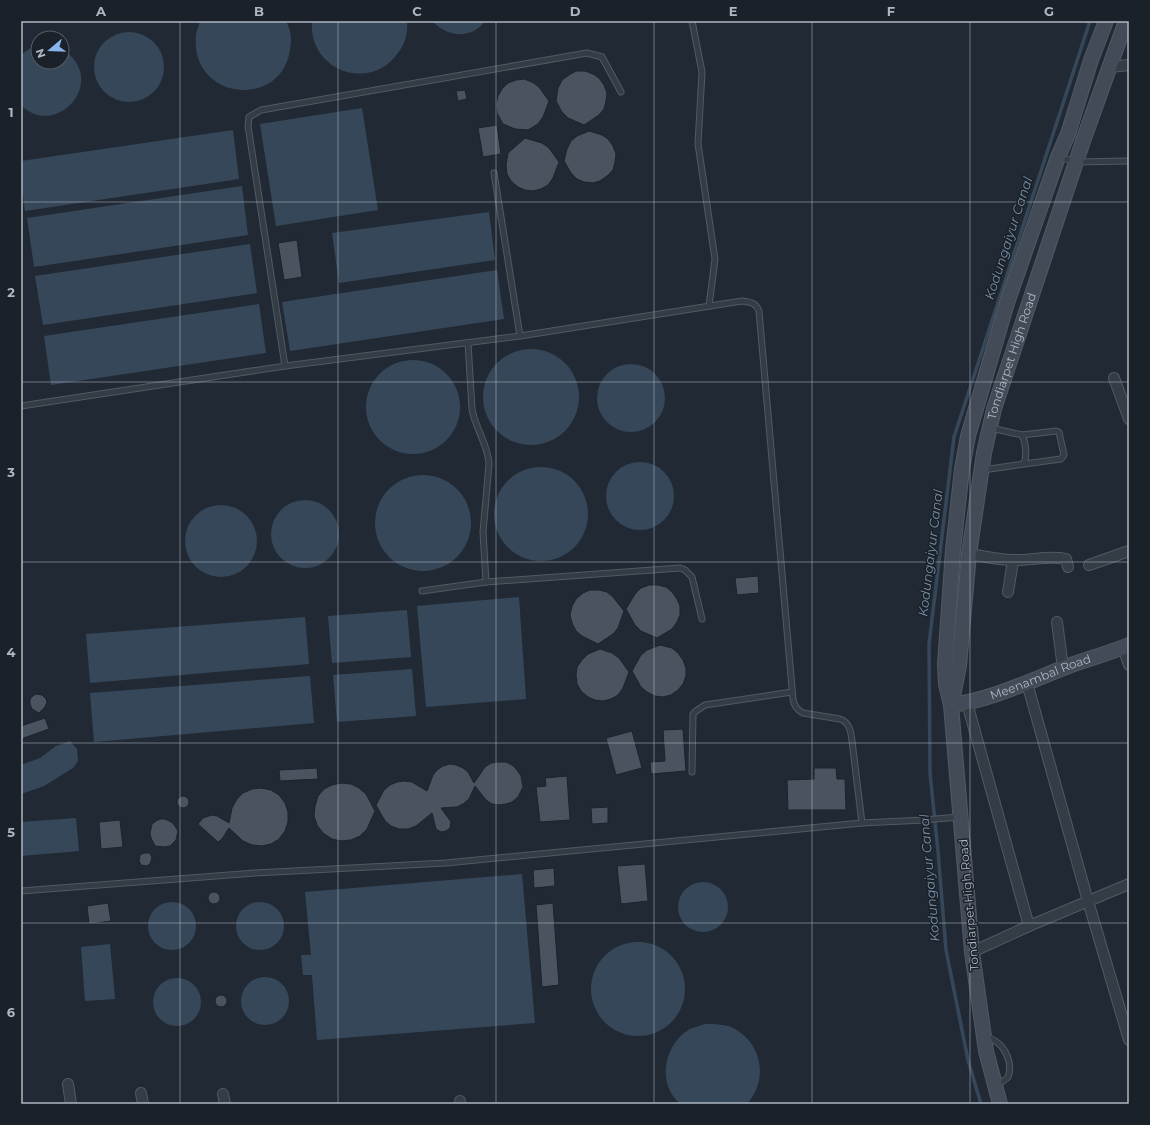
<svg xmlns="http://www.w3.org/2000/svg" width="1150" height="1125" font-family="Montserrat,sans-serif">
	<style>
		.water { fill: #36475a }
		.lines { fill: none; stroke-linecap: round; stroke-linejoin: round }
		.stream { stroke: #36475a; stroke-width: 3.5 }
		.building { fill: #495460; stroke: #1c232b }
		.lane-casing { stroke: #515a63; stroke-width: 7 }
		.street-casing { stroke: #515a63; stroke-width: 12 }
		.secondary-casing { stroke: #515a63; stroke-width: 16 }
		.lane { stroke: #343c45; stroke-width: 5 }
		.street { stroke: #343c45; stroke-width: 10 }
		.secondary { stroke: #424b57; stroke-width: 14 }
		.grid { fill: none; stroke: #aeb7c2; stroke-width: 1; stroke-opacity: 0.55 }
		.labels { text-anchor: middle; stroke-width: 3; stroke-linejoin: round; paint-order: stroke }
		.street-label { font-size: 12px; fill: #aeb7c2; stroke: #1a2129 }
		.water-label { font-size: 13px; font-style: italic; fill: #798fa8; stroke: #1a2129 }
		.neatline { fill: none; stroke: #aeb7c2; stroke-width: 1.5 }
		.grid-label { font-size: 13px; text-anchor: middle; font-weight: bold; fill: #aeb7c2 }
	</style>
	<rect width="100%" height="100%" fill="#212a34"/>
	<g class="water">
		<path d="M200 21H286C291 30 292 40 290 50 281 110 190 100 196 36 196 31 199 26 200 21Z"/>
		<path d="M312 21H407C408 31 406 42 400 50 373 94 308 72 312 21Z"/>
		<path d="M432 21H485C471 40 447 37 432 21Z"/>
		<circle cx="129" cy="67" r="35"/>
		<path d="M38 46V62H62V49C65 51 69 54 72 57 102 91 52 137 21 105V55L29 49Z"/>
		<path d="M362 108 378 210 276 226 260 124Z"/>
		<path d="M233 130 239 179 25 211 21 182V161Z"/>
		<path d="M242 186 248 235 34 267 27 218Z"/>
		<path d="M489 212 495 260 339 283 332 233Z"/>
		<path d="M250 244 257 293 43 325 35 276Z"/>
		<path d="M497 270 504 319 290 351 282 302Z"/>
		<path d="M259 304 266 353 51 385 44 336Z"/>
		<circle cx="531" cy="397" r="48"/>
		<circle cx="413" cy="407" r="47"/>
		<circle cx="631" cy="398" r="34"/>
		<circle cx="640" cy="496" r="34"/>
		<circle cx="541" cy="514" r="47"/>
		<circle cx="423" cy="523" r="48"/>
		<circle cx="305" cy="534" r="34"/>
		<circle cx="221" cy="541" r="36"/>
		<path d="M519 597 526 699 426 707 417 606Z"/>
		<path d="M407 610 411 657 332 663 328 616Z"/>
		<path d="M305 617 309 664 90 683 86 634Z"/>
		<path d="M412 669 416 716 337 722 333 675Z"/>
		<path d="M310 676 314 723 94 742 90 693Z"/>
		<path d="M70 741 77 749 78 761 73 768 44 786 21 794V765L40 758 56 746Z"/>
		<path d="M76 818 79 851 21 856V822Z"/>
		<path d="M522 874 535 1023 317 1040 312 975H303L301 955H311L305 892Z"/>
		<circle cx="703" cy="907" r="25"/>
		<circle cx="260" cy="926" r="24"/>
		<circle cx="172" cy="926" r="24"/>
		<circle cx="638" cy="989" r="47"/>
		<path d="M110 944 115 999 85 1001 81 947Z"/>
		<circle cx="265" cy="1001" r="24"/>
		<circle cx="177" cy="1002" r="24"/>
		<path d="M705 1024C715 1024 726 1024 735 1029 763 1045 768 1081 747 1104H680C674 1098 669 1091 667 1083 662 1063 672 1039 690 1029 695 1027 700 1026 705 1024Z"/>
	</g>
	<g class="lines">
		<path class="stream" d="M981 1104 968 1060 946 950 938 851 930 773 929 644 954 437 1090 21"/>
	</g>
	<g class="building">
		<path d="M576 71H585L593 74 599 78 604 85 607 93 606 101 604 109 599 115 584 125 568 118 562 112 556 101 558 88 562 80 569 75Z"/>
		<path d="M524 79 532 82 539 87 549 101 543 117 538 124 528 130 515 129 503 124 497 113 496 104 498 96 502 89 508 83 516 80Z"/>
		<path d="M465 90 467 99 458 101 456 91Z"/>
		<path d="M497 125 501 154 483 157 478 128Z"/>
		<path d="M589 131 602 135 608 139 613 146 616 154 615 162 613 170 607 176 600 181 593 183 584 182 577 179 571 173 564 161 567 149 571 141 577 136Z"/>
		<path d="M525 138 542 143 549 148 559 162 553 178 548 185 541 189 533 191 525 190 518 187 511 181 507 174 506 165 508 153Z"/>
		<path d="M297 240 302 277 284 280 278 243Z"/>
		<path d="M758 576 759 593 737 595 735 578Z"/>
		<path d="M649 585H658L666 587 672 592 677 599 680 606V615L677 622 672 629 657 638 641 631 635 625 626 609 635 594 641 588Z"/>
		<path d="M590 590H599L607 592 613 597 624 611 618 628 613 634 598 644 582 636 576 631 572 623 570 615 572 606 576 599 583 593Z"/>
		<path d="M660 645 672 648 678 653 683 660 686 668V676L683 684 678 690 671 695 663 697 655 696 647 692 641 687 632 671 641 655 647 650Z"/>
		<path d="M600 649 612 653 619 658 629 672 623 688 618 695 611 699 603 701 595 700 588 697 581 691 577 684 576 675 577 667 582 660 588 654Z"/>
		<path d="M37 694 42 695 46 699 47 702 45 707 39 713 32 709 30 704V699L34 695Z"/>
		<path d="M45 718 49 729 21 739V726Z"/>
		<path d="M683 729 686 771 651 774 650 762 665 761 663 730Z"/>
		<path d="M632 731 642 768 616 775 606 738Z"/>
		<path d="M498 762H506L512 765 517 770 521 776 523 787 518 797 512 802 506 804 499 805 492 804 486 800 475 786 469 799 463 804 457 807 441 808 451 822 450 828 446 831 441 832 436 829 432 813 416 826 408 829H399L391 826 385 821 376 805 384 790 390 785 397 782 404 781 412 782 427 791 433 775 437 770 443 766 450 764 456 765 463 768 468 772 474 783 485 767 491 763Z"/>
		<path d="M317 768 318 779 280 781 279 770Z"/>
		<path d="M814 768H836L837 779H845L846 810H788L787 780 814 779Z"/>
		<path d="M567 776 570 820 540 822 536 787 546 786 545 778Z"/>
		<path d="M341 783 351 784 359 788 366 794 375 811 367 829 360 836 351 840 341 841 332 839 323 833 317 825 314 816 315 806 318 796 324 789 332 785Z"/>
		<path d="M261 788 271 790 279 795 285 803 288 812V822L285 831 279 839 271 844 262 846 252 845 243 841 229 828 222 839 218 842 198 824 203 818 212 815 217 816 229 823 232 808 237 799 243 793 252 789Z"/>
		<circle cx="183" cy="802" r="6"/>
		<path d="M608 807V823L592 824 591 808Z"/>
		<path d="M160 819H165L173 823 178 831 176 840 170 846 165 847 155 846 151 838 150 833 152 824 156 821Z"/>
		<path d="M120 820 123 847 101 849 99 822Z"/>
		<path d="M144 853H150L152 858 150 864 146 866 141 865 139 861 140 855Z"/>
		<path d="M645 864 648 901 621 904 617 866Z"/>
		<path d="M554 868 555 886 534 888 533 870Z"/>
		<circle cx="214" cy="898" r="6"/>
		<path d="M108 903 111 921 89 924 87 906Z"/>
		<path d="M553 903 559 985 542 987 536 905Z"/>
		<circle cx="221" cy="1001" r="6"/>
	</g>
	<g class="lines">
		<g class="lane-casing">
			<g id="lane">
				<path d="M692 21 702 72 698 144 715 259 709 306"/>
				<path d="M1059 157 1076 162 1129 161"/>
				<path d="M494 173 520 336"/>
				<path d="M285 366 248 126 249 117 261 110 267 109 587 53 602 57 621 92"/>
				<path d="M21 406 285 366 520 336 742 301C751 302 756 303 759 311L793 699C794 706 797 710 803 713L840 719C849 722 851 731 852 741L862 823"/>
				<path d="M1022 435 1056 431 1059 432 1064 455 1061 459 1024 464"/>
				<path d="M983 470 1024 464C1027 456 1026 443 1022 435L991 428"/>
				<path d="M486 582 680 568 685 570 692 577 702 619"/>
				<path d="M422 591 486 582 483 532 489 464C488 444 475 428 472 409L468 343"/>
				<path d="M692 772 693 714 696 711 705 705 792 692"/>
				<path d="M21 891 255 873 446 863 862 823 924 820 959 817"/>
				<path d="M987 1037C989 1038 993 1039 995 1041 1006 1047 1013 1065 1008 1077 1005 1081 1000 1083 995 1085"/>
			</g>
		</g>
		<g class="street-casing">
			<g id="street">
				<path d="M1110 67 1129 65"/>
				<path d="M1114 378 1129 419"/>
				<path d="M969 554C983 556 998 560 1013 560 1030 561 1048 555 1066 559L1068 567"/>
				<path d="M1089 565 1129 551"/>
				<path d="M1008 592 1013 561"/>
				<path d="M1057 622 1063 668"/>
				<path d="M1123 647 1129 665"/>
				<path d="M1027 683 1088 901 1129 1040"/>
				<path d="M967 703 1029 926"/>
				<path d="M972 952 1029 926 1129 884"/>
				<path d="M68 1084 71 1104"/>
				<path d="M141 1093 143 1104"/>
				<path d="M223 1094 225 1104"/>
				<path d="M460 1101V1104"/>
			</g>
		</g>
		<g class="secondary-casing">
			<g id="secondary">
				<path id="s1" d="M952 701 959 666 969 554 984 453 994 409 1083 141 1126 21"/>
				<path id="s2" d="M951 705C991 700 1032 680 1071 665 1090 658 1110 653 1129 645"/>
				<path d="M1000 1104 986 1051 972 952 951 705 946 684 945 664 953 550 962 469 968 436 1007 303 1058 157 1068 134 1091 60 1106 21"/>
			</g>
		</g>
		<use href="#lane" class="lane"/>
		<use href="#street" class="street"/>
		<use href="#secondary" class="secondary"/>
	</g>
	<path class="grid" d="M180 21V1104M338 21V1104M496 21V1104M654 21V1104M812 21V1104M970 21V1104M21 202H1129M21 382H1129M21 562H1129M21 743H1129M21 923H1129"/>
	<g class="labels">
		<g class="street-label">
			<text dy="4" stroke="none"><textPath href="#s1" startOffset="351">Tondiarpet High Road</textPath></text>
			<text dy="4" stroke="none"><textPath href="#s2" startOffset="94">Meenambal Road</textPath></text>
			<text transform="translate(969 905) rotate(-95)" y="4">Tondiarpet High Road</text>
		</g>
		<g class="water-label">
			<text transform="translate(1008 238) rotate(-72)" y="5">Kodungaiyur Canal</text>
			<text transform="translate(930 553) rotate(-83)" y="5">Kodungaiyur Canal</text>
			<text transform="translate(929 878) rotate(-95)" y="5">Kodungaiyur Canal</text>
		</g>
	</g>
	<rect width="1150" height="1125" fill="none" stroke="#1a2129" stroke-width="44"/>
	<g transform="translate(50 50) rotate(251)"><circle r="19" fill="#1a2129" stroke="#555d66"/>
	<path d="M0-3L7 15L0 10L-7 15Z" fill="#87b5ee"/>
	<text y="-6" font-size="11" font-weight="bold" text-anchor="middle" fill="#aeb7c2">N</text>
	</g>
	<rect x="22" y="22" width="1106" height="1081" class="neatline"/>
	<g class="grid-label">
		<text x="101" y="16">A</text>
		<text x="259" y="16">B</text>
		<text x="417" y="16">C</text>
		<text x="575" y="16">D</text>
		<text x="733" y="16">E</text>
		<text x="891" y="16">F</text>
		<text x="1049" y="16">G</text>
		<text x="11" y="117">1</text>
		<text x="11" y="297">2</text>
		<text x="11" y="477">3</text>
		<text x="11" y="657">4</text>
		<text x="11" y="837">5</text>
		<text x="11" y="1017">6</text>
	</g>
</svg>
